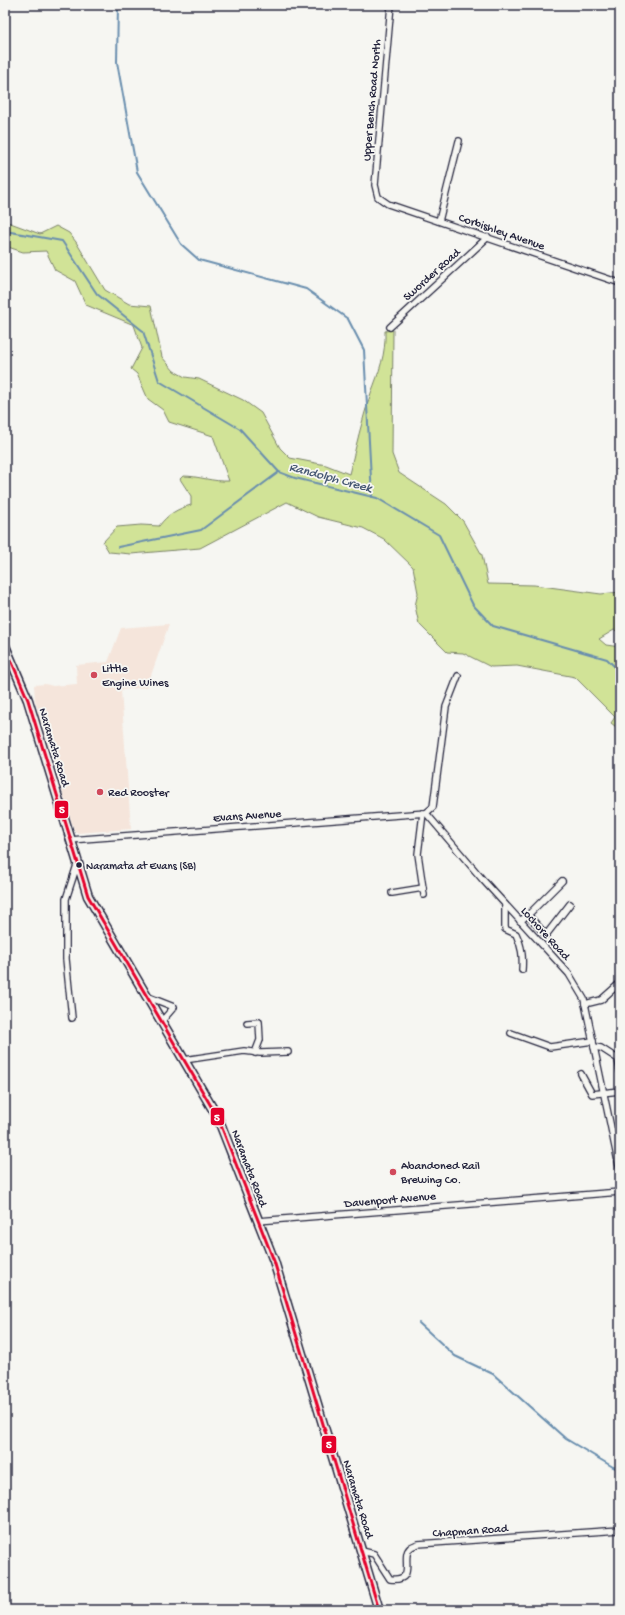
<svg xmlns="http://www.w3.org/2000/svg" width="625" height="1615" font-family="'Gochi Hand',sans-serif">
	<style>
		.built { fill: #f5e5db }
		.green { fill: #d1e397; stroke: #7a8269 }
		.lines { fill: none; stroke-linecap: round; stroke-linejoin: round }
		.stream { stroke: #698eae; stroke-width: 2 }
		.street-casing { stroke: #22223b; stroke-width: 8 }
		.secondary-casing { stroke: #22223b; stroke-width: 11 }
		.street { stroke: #f6f6f2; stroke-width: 5.5 }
		.secondary { stroke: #f6f6f2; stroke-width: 8 }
		.bus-1-casing { stroke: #f6f6f2; stroke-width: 6 }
		.bus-1 { stroke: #e4002b; stroke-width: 3 }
		.poi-dot { fill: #d1495b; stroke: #f6f6f2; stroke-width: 1.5 }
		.bus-dot { fill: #22223b; stroke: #f6f6f2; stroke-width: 1.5 }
		.labels { text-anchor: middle; stroke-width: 3.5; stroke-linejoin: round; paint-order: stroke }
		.bus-label { font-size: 11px; fill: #22223b; stroke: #f6f6f2; text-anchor: start }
		.street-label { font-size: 12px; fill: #22223b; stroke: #f6f6f2 }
		.poi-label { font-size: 12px; fill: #22223b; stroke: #f6f6f2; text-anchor: start }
		.water-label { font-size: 13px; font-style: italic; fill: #465874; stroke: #f6f6f2 }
		.line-badge { stroke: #f6f6f2; stroke-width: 1.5 }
		.badge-label { font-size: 11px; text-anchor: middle; font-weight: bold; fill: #fff }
	</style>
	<rect width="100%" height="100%" fill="#f6f6f2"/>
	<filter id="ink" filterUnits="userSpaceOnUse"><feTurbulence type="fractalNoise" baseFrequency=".025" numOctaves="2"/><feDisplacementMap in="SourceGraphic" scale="8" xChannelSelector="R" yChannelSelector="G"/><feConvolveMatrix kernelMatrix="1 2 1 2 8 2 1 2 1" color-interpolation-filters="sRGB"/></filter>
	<g filter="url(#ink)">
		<path class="built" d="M169 624 147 687 121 690 131 829 76 833 74 830 35 700 34 685 45 684 53 686 77 684 76 665 108 662 121 628Z"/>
		<path class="green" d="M5 221 40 234 56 226 69 233 76 242 105 290 129 304 151 306 162 357 174 371 185 377 199 379 243 400 261 413 280 448 290 458 326 465 349 474C356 447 362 419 371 393 379 372 386 354 385 331L393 330 392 454 399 473 446 504 463 521 482 555 488 584 534 585 601 594 620 592V632L614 630 599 639 606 645 620 647V730L611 723 615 717 575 677 517 666 491 667 463 653 447 652 419 624 415 606 418 593 413 567 384 539 363 528 318 517 287 502 200 548 131 554 109 552 103 542 117 527 141 525 159 526C168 514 177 509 191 505V496L180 479 183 476C199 476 213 482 229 481L213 436 169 422 163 410 148 399 137 374 131 369 142 348 134 325 86 305 75 281 55 270 46 251 23 252 5 246Z"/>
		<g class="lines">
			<g class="stream">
				<path d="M118 5 117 62 137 172 181 244 199 260 306 289 348 319 364 350 372 497"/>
				<path d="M5 231 62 241 97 294 143 331 159 381 240 429 279 472 295 478 377 498 439 535 473 605 493 626 607 659 620 672"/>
				<path d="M118 547 201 530 279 472"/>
				<path d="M419 1323 455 1356 493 1374 566 1439 613 1467 620 1469"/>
			</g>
			<g class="street-casing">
				<g id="street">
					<path d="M391 5 375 185 378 197 388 204 620 283"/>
					<path d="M439 221 459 141"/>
					<path d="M390 327 488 237"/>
					<path d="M458 676 446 707 433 807 426 813 483 880 569 974 584 999 620 1171"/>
					<path d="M423 813 418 854 424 895"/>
					<path d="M70 840 426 813"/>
					<path d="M392 893 423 888"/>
					<path d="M505 905V929L516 934C522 947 523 956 522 970"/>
					<path d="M528 915 562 881"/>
					<path d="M520 921 528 915 546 935 570 904"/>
					<path d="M146 996 174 1007 161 1022"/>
					<path d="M585 1004 601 1000 620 983"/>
					<path d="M72 1018 66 959V899L77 865"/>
					<path d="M247 1023 259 1022 260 1040 255 1053"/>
					<path d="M511 1033 550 1047 593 1041"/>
					<path d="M594 1047 601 1048 618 1059 620 1071"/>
					<path d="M184 1060 244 1051 260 1053 288 1052"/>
					<path d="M581 1074 592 1094 620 1091"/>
					<path d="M258 1221 620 1192"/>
					<path d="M362 1551 374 1554 390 1579C418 1582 400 1557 410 1548 412 1546 416 1545 418 1544L620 1530"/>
				</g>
			</g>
			<g class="secondary-casing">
				<path id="secondary" d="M5 646 28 700 88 896 218 1118 274 1261 379 1610"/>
			</g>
			<use href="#street" class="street"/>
			<use href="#secondary" class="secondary"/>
			<g class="bus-1-casing">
				<path id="bus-1" d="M5 646 28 700 88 896 218 1118 274 1261 379 1610"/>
			</g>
			<use href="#bus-1" class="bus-1"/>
		</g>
	</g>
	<g class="poi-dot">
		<circle cx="94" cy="675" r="4"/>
		<circle cx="100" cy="792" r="4"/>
		<circle cx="393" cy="1172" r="4"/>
	</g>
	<circle class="bus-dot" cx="79" cy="865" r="3.5"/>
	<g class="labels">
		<g class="bus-label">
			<text x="86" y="869">Naramata at Evans (SB)</text>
		</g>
		<g class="street-label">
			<text transform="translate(371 100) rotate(-85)" y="4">Upper Bench Road North</text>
			<text transform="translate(502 231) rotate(19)" y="4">Corbishley Avenue</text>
			<text transform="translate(431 274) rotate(-42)" y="4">Sworder Road</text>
			<text transform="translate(55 747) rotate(73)" y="4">Naramata Road</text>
			<text transform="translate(247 815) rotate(-4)" y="4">Evans Avenue</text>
			<text transform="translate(546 933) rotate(48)" y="4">Lochore Road</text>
			<text transform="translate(250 1168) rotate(69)" y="4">Naramata Road</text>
			<text transform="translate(390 1199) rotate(-5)" y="4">Davenport Avenue</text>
			<text transform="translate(359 1499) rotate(73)" y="4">Naramata Road</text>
			<text transform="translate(470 1530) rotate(-4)" y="4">Chapman Road</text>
		</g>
		<g class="poi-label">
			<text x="102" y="672">Little<tspan x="102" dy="14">Engine Wines</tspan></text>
			<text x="108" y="796">Red Rooster</text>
			<text x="401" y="1169">Abandoned Rail<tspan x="401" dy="14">Brewing Co.</tspan></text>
		</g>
		<g class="water-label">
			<text transform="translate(331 476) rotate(15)" y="5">Randolph Creek</text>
		</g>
	</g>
	<g class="line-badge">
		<rect x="54" y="800" width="15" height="19" rx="4" fill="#e4002b"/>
		<rect x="210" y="1107" width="15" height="19" rx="4" fill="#e4002b"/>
		<rect x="321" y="1435" width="16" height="19" rx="4" fill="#e4002b"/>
	</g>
	<g class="badge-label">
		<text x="62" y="813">5</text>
		<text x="217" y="1121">5</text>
		<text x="329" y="1448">5</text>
	</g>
	<rect width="625" height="1615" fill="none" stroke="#f6f6f2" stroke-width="20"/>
	<rect x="10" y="10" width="605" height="1595" fill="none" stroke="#22223b" stroke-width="1.5" filter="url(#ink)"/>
</svg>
